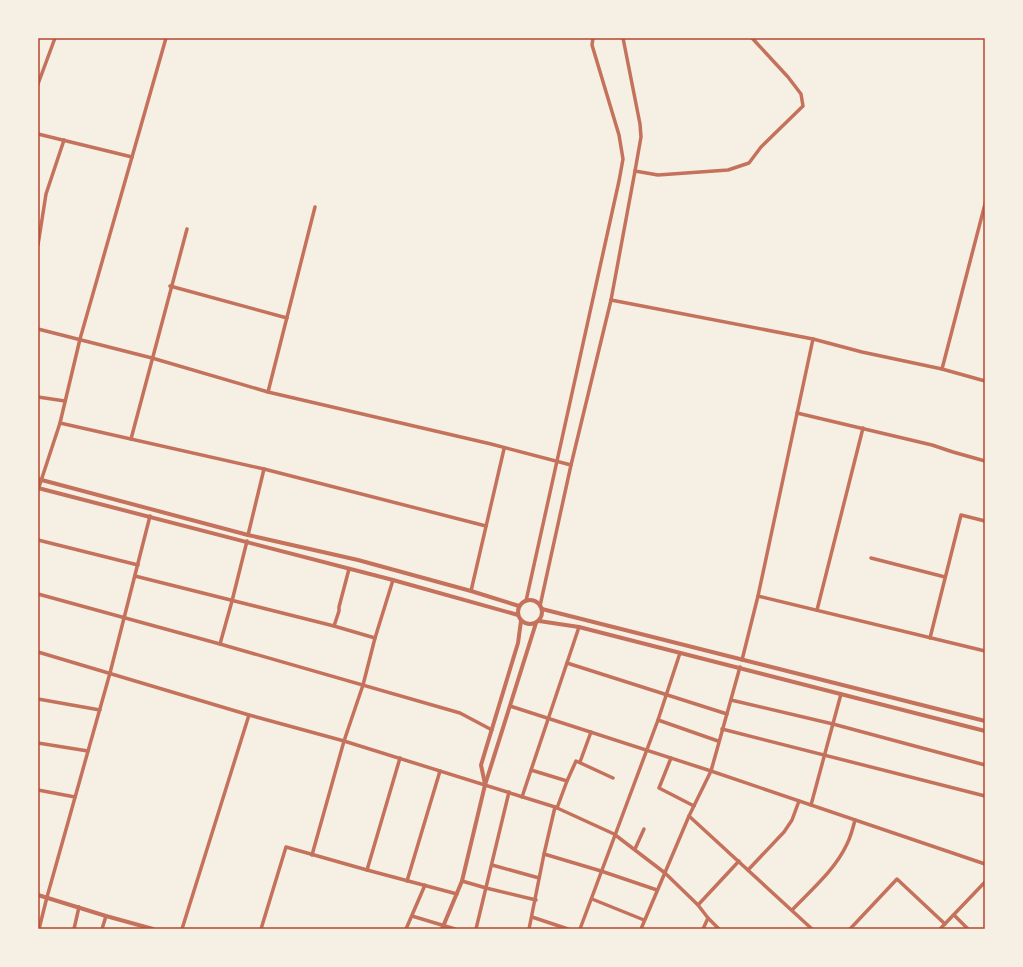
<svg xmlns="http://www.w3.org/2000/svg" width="1023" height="967" font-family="'Source Sans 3',sans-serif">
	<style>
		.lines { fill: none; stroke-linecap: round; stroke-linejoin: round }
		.minor { stroke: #c5725c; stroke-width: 3.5 }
		.tertiary { stroke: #c5725c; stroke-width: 4 }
		.neatline { fill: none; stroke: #b5482f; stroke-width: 1.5 }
	</style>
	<rect width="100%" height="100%" fill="#f6efe4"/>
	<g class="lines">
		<g class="minor">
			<path d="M38 84 55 38"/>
			<path d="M38 134 132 157"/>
			<path d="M635 171 658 175 728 170 749 163 761 147 803 106 801 94 788 77 752 38"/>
			<path d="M38 245 46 194 64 140"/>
			<path d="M170 286 287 318"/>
			<path d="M611 300 813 339 862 352 942 369 985 381"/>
			<path d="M38 329 152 358 268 392 491 444 571 465"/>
			<path d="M942 369 985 204"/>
			<path d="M268 392 315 207"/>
			<path d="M38 397 65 401"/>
			<path d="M797 413 932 445 953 452 985 461"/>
			<path d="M60 423 264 469 486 526"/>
			<path d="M131 439 187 229"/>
			<path d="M38 490 60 423 80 339 166 38"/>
			<path d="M248 535 264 469"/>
			<path d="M38 540 138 565"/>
			<path d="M871 558 945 577"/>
			<path d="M135 576 334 626 375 638"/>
			<path d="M471 591 504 449"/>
			<path d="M38 594 220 644 460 713 492 730"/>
			<path d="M758 596 985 651"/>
			<path d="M526 601 619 181 623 159 619 135 592 45 593 38"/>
			<path d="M540 606 571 465 611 300 635 171 641 137 640 124 623 38"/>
			<path d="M817 610 863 428"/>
			<path d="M334 626 339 611V607L349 569"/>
			<path d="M930 638 961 515 985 521"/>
			<path d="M220 644 232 601 247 541"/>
			<path d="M38 652 249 715 344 741 555 807 614 834 665 873 698 905 708 918 719 929"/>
			<path d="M742 660 758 596 813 339"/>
			<path d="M567 663 727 714"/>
			<path d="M38 699 100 710"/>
			<path d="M731 700 833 724 985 765"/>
			<path d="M510 706 711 771 985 864"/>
			<path d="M658 720 718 741"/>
			<path d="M722 729 985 796"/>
			<path d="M38 743 88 751"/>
			<path d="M671 758 659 788 694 806"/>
			<path d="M580 762 591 732"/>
			<path d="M531 770 567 781"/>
			<path d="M38 790 75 797"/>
			<path d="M522 797 579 627"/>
			<path d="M811 805 841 694"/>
			<path d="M557 808 567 781 576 761 613 778"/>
			<path d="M689 816 812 929"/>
			<path d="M635 849 644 829"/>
			<path d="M544 854 601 871 657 890"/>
			<path d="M312 855 344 741 363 685 375 638 393 580"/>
			<path d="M492 865 539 878"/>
			<path d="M367 870 400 758"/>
			<path d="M748 870 784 832 792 820 799 801"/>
			<path d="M407 881 440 771"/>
			<path d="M462 881 486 888 536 900"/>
			<path d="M592 899 644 920"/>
			<path d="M698 905 739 861"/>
			<path d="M792 910C811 890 835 870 847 844 851 836 853 828 855 820"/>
			<path d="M954 915 968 929"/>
			<path d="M412 916 455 929"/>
			<path d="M532 917 568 929"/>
			<path d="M39 929 47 897 110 673 150 516"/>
			<path d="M74 929 79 907"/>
			<path d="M102 929 106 916"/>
			<path d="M182 929 249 715"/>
			<path d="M261 929 286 847 367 870 457 894"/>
			<path d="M406 929 425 885"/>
			<path d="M476 929 509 792"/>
			<path d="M529 929 544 854 555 807"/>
			<path d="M580 929 658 720 680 653"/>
			<path d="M641 929 689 816 711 771 740 667"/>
			<path d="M703 929 708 918"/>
			<path d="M850 929 897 879 945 924"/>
			<path d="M940 929 985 882"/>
		</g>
		<g class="tertiary">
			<path d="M38 479 248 535 358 560 471 591 519 606"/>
			<path d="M38 488 393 580 518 615"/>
			<circle cx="530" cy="612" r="12"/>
			<path d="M542 609 985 721"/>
			<path d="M539 621 579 627 985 731"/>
			<path d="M485 784 481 765 518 643 521 621"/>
			<path d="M38 895 106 916 153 929"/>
			<path d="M442 929 462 881 485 785 536 623"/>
		</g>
	</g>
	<rect width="1023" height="967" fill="none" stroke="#f6efe4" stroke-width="78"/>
	<rect x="39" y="39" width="945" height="889" class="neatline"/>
</svg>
